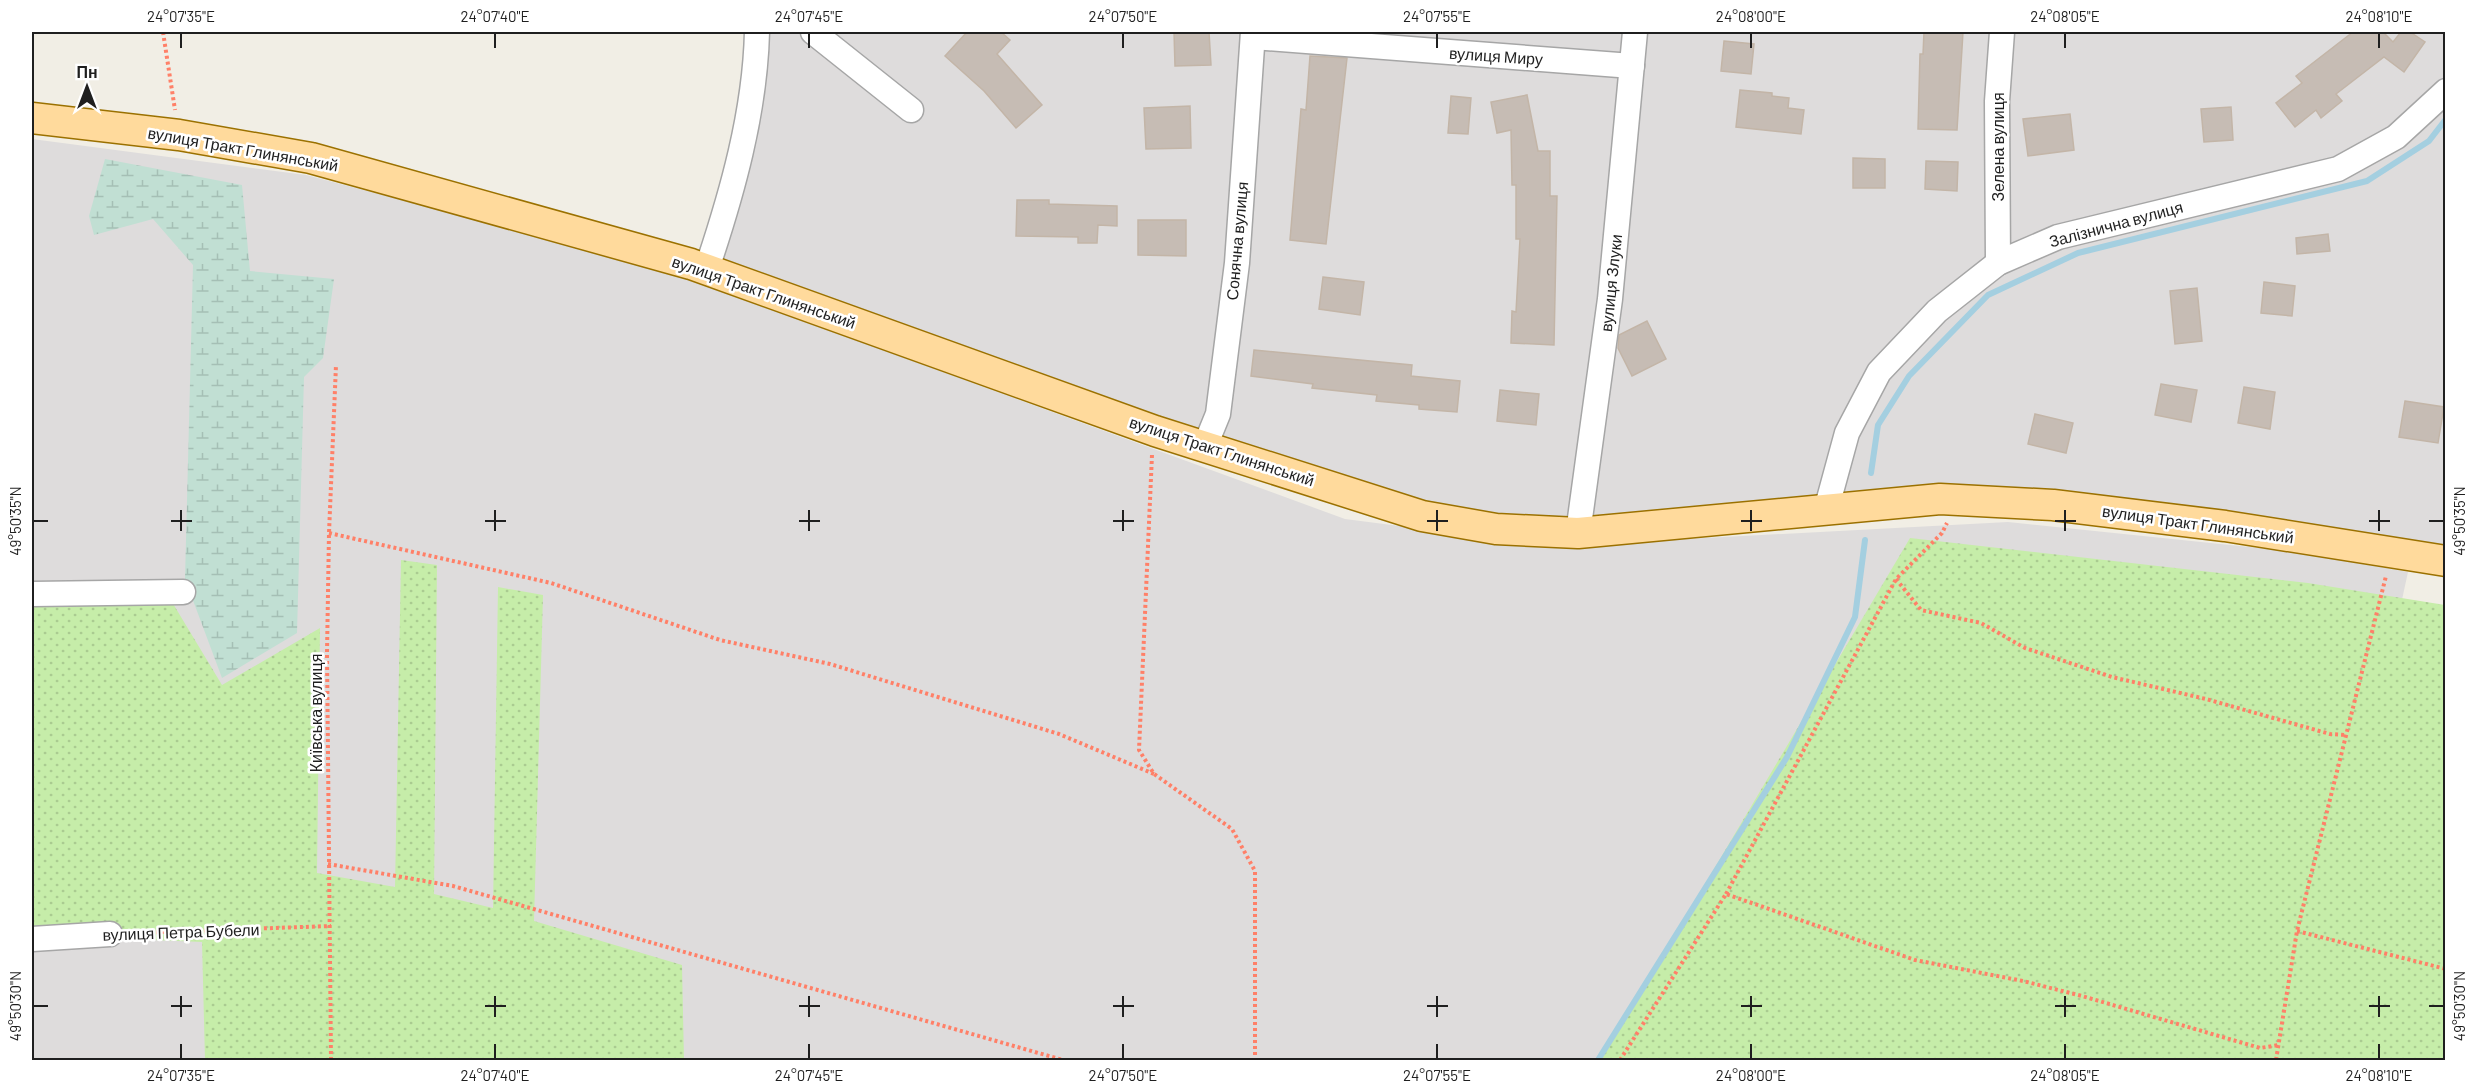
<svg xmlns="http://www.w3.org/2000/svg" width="2477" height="1092" font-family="Barlow,sans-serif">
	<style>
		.residential { fill: #dedcdc }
		.grass { fill: url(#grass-dots) }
		.wetland { fill: url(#wetland-marsh) }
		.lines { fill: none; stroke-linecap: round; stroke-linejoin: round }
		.stream { stroke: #a4cfe0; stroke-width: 6 }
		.building { fill: #c6bcb4; stroke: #c3b5a7; stroke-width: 1.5 }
		.minor-casing { stroke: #a6a6a6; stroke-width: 27 }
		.major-casing { stroke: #9b7100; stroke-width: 33 }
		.path { stroke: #ff8068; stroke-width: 4; stroke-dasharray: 3 3; stroke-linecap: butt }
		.minor { stroke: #fff; stroke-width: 24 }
		.major { stroke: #ffda9c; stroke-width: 30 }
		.ticks { fill: none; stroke: #1f1f1f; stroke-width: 2 }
		.labels { text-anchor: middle; stroke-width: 5; stroke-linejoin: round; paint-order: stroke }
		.street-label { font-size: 16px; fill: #1f1f1f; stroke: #fff }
		.neatline { fill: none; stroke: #1f1f1f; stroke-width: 2 }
		.ticks-label { font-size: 15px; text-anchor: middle; fill: #1f1f1f }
	</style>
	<defs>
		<pattern id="grass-dots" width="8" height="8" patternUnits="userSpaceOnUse" patternTransform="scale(1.5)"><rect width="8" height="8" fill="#c6eda9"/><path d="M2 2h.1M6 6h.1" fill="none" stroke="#aacb91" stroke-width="1.8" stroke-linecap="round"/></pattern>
		<pattern id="wetland-marsh" width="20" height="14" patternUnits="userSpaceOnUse" patternTransform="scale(1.5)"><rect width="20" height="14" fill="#c1dfd3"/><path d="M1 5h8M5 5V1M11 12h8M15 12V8" fill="none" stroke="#a5bfb5"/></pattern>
	</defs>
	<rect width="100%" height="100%" fill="#f1eee5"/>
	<g class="residential">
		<path d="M751 32H2445V561L2053 505 1496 529 706 271 728 180Z"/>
		<path d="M32 139 306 175 540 236 688 279 1345 519 1555 546 2008 522 2289 551 2408 572 2302 1060H32Z"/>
	</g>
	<g class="grass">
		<path d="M1910 538 2308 583 2445 605V1060H1601Z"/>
		<path d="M401 560 437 565 434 894 493 908 498 587 543 595 534 921 682 965 684 1060H205L202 942 32 935V605L172 602 222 685 320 628 317 873 395 887Z"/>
	</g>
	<path class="wetland" d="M105 159 242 185 250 271 334 279 323 358 304 377 297 633 222 678 185 579 193 265 153 219 94 235 89 216Z"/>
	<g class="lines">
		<g class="stream">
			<path d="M1871 473 1878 425 1909 376 1988 295 2078 253 2367 181 2429 141 2446 119"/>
			<path d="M1598 1060 1787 757 1855 617 1865 540"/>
		</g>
	</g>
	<g class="building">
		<path d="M967 32H1001L1010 40 997 54 1042 105 1016 128 984 91 945 56Z"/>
		<path d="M1174 32H1209L1211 65 1175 66Z"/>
		<path d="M1924 32H1963L1957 130 1918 129 1920 54H1923Z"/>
		<path d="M2353 32H2383L2393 42 2401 32H2410L2425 42 2404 72 2384 57 2336 94 2342 101 2321 118 2316 110 2295 127 2276 103 2302 83 2296 76Z"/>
		<path d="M1724 41 1754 44 1751 74 1721 71Z"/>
		<path d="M1310 56 1347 58 1326 244 1290 240 1301 109 1306 110Z"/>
		<path d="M1740 90 1772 93V96L1789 98 1788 108 1804 110 1801 134 1736 127Z"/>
		<path d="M1527 95 1538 151H1550V196H1557L1554 345 1511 343 1512 311 1516 312 1520 239H1516V185H1512L1511 130 1497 133 1491 102Z"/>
		<path d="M1451 96 1471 98 1468 134 1448 133Z"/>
		<path d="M1190 106 1191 148 1146 149 1144 108Z"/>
		<path d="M2231 107 2233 140 2204 142 2201 109Z"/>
		<path d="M2070 114 2074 150 2028 156 2023 119Z"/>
		<path d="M1853 158 1885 159V188H1853Z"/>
		<path d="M1926 161 1958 162 1957 191 1925 189Z"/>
		<path d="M1017 200H1049V204L1117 206V226L1098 225 1097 243H1078V237L1016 236Z"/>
		<path d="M1138 220H1186V256L1138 255Z"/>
		<path d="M2328 234 2330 251 2297 254 2296 238Z"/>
		<path d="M1323 277 1364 282 1360 315 1319 309Z"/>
		<path d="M2264 282 2295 286 2292 316 2261 313Z"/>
		<path d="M2197 288 2202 341 2175 344 2170 291Z"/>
		<path d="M1647 321 1666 359 1632 376 1618 348 1619 335Z"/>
		<path d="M1254 350 1412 365 1411 376 1460 381 1457 412 1419 409V405L1376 401 1377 395 1312 388 1313 384 1251 376Z"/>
		<path d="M2161 384 2197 390 2191 422 2155 415Z"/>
		<path d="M2244 387 2275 392 2270 429 2238 423Z"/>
		<path d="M1500 390 1539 394 1536 425 1497 421Z"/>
		<path d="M2405 401 2444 407 2438 443 2399 437Z"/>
		<path d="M2035 414 2073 423 2066 453 2028 444Z"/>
	</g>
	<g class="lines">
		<g class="minor-casing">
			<g id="minor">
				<path d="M813 32 911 110"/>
				<path d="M1253 37 1632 66"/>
				<path d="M1998 263 1997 101 2002 32"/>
				<path d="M706 271C732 194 755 113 757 32"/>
				<path d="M1205 446 1218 414 1237 263 1253 32"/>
				<path d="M1826 510 1847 433 1879 372 1937 311 1998 263 2058 237 2338 169 2396 137 2446 91"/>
				<path d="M1578 533 1610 299 1635 32"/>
				<path d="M32 594 183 592"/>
				<path d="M32 939 110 934"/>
			</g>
		</g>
		<g class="major-casing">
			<path id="major" d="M32 118 179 135 311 158 691 264 1155 431 1422 516 1496 529 1578 533 1940 499 2053 505 2225 526 2446 561"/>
		</g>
		<g class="path">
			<path d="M163 32 175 110"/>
			<path d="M1152 455 1139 750 1154 774 1232 829 1255 871V1060"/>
			<path d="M329 533 551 583 720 640 830 664 1059 734 1154 774"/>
			<path d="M1896 579 1921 610 1981 623 2025 648 2112 677 2206 699 2330 734 2346 735"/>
			<path d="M328 864 453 886 1063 1060"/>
			<path d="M1726 894 1896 579 1942 533 1947 523"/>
			<path d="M2297 931 2446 969"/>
			<path d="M132 933 331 926"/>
			<path d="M331 1060 327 653 329 533 336 365"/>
			<path d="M1620 1060 1726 894 1915 960 2023 981 2082 996 2260 1048 2279 1045"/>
			<path d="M2276 1060 2297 931 2386 576"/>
		</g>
		<use href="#minor" class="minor"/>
		<use href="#major" class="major"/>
	</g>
	<path class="ticks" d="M181 33V48M495 33V48M809 33V48M1123 33V48M1437 33V48M1751 33V48M2065 33V48M2379 33V48M181 510V531M495 510V531M809 510V531M1123 510V531M1437 510V531M1751 510V531M2065 510V531M2379 510V531M33 521H48M171 521H192M485 521H506M799 521H820M1113 521H1134M1427 521H1448M1741 521H1762M2055 521H2076M2369 521H2390M2429 521H2444M181 996V1017M495 996V1017M809 996V1017M1123 996V1017M1437 996V1017M1751 996V1017M2065 996V1017M2379 996V1017M33 1006H48M171 1006H192M485 1006H506M799 1006H820M1113 1006H1134M1427 1006H1448M1741 1006H1762M2055 1006H2076M2369 1006H2390M2429 1006H2444M181 1044V1059M495 1044V1059M809 1044V1059M1123 1044V1059M1437 1044V1059M1751 1044V1059M2065 1044V1059M2379 1044V1059"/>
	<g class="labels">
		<g class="street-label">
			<text transform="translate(1496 56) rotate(4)" y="6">вулиця Миру</text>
			<text transform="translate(1998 147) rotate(-90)" y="6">Зелена вулиця</text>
			<text transform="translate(243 149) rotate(10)" y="6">вулиця Тракт Глинянський</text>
			<text transform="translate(2116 224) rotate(-15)" y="6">Залізнична вулиця</text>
			<text transform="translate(1237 241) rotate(-85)" y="6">Сонячна вулиця</text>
			<text transform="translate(1611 283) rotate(-84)" y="6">вулиця Злуки</text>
			<text transform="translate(764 292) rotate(19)" y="6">вулиця Тракт Глинянський</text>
			<text transform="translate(1222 451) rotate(18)" y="6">вулиця Тракт Глинянський</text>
			<text transform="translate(2198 524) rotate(8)" y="6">вулиця Тракт Глинянський</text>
			<text transform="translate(316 713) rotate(-90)" y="6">Київська вулиця</text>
			<text transform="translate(181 932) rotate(-2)" y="6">вулиця Петра Бубели</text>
		</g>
	</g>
	<rect width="2477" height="1092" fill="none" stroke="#ffffff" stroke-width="66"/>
	<g transform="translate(87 87)" stroke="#ffffff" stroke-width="4.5" paint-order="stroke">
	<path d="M0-4.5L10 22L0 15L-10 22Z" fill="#1f1f1f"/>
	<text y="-9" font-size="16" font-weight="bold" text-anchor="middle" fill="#1f1f1f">Пн</text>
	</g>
	<rect x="33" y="33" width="2411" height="1026" class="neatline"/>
	<g class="ticks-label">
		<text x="181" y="22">24°07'35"E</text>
		<text x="495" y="22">24°07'40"E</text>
		<text x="809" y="22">24°07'45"E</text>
		<text x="1123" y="22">24°07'50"E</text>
		<text x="1437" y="22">24°07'55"E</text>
		<text x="1751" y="22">24°08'00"E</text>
		<text x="2065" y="22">24°08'05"E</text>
		<text x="2379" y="22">24°08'10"E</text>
		<text transform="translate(16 521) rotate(-90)" y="5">49°50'35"N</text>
		<text transform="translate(2460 521) rotate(-90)" y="5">49°50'35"N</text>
		<text transform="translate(16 1006) rotate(-90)" y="5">49°50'30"N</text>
		<text transform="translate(2460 1006) rotate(-90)" y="5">49°50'30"N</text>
		<text x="181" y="1081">24°07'35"E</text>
		<text x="495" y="1081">24°07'40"E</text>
		<text x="809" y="1081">24°07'45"E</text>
		<text x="1123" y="1081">24°07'50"E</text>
		<text x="1437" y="1081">24°07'55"E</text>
		<text x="1751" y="1081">24°08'00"E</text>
		<text x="2065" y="1081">24°08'05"E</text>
		<text x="2379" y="1081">24°08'10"E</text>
	</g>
</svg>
